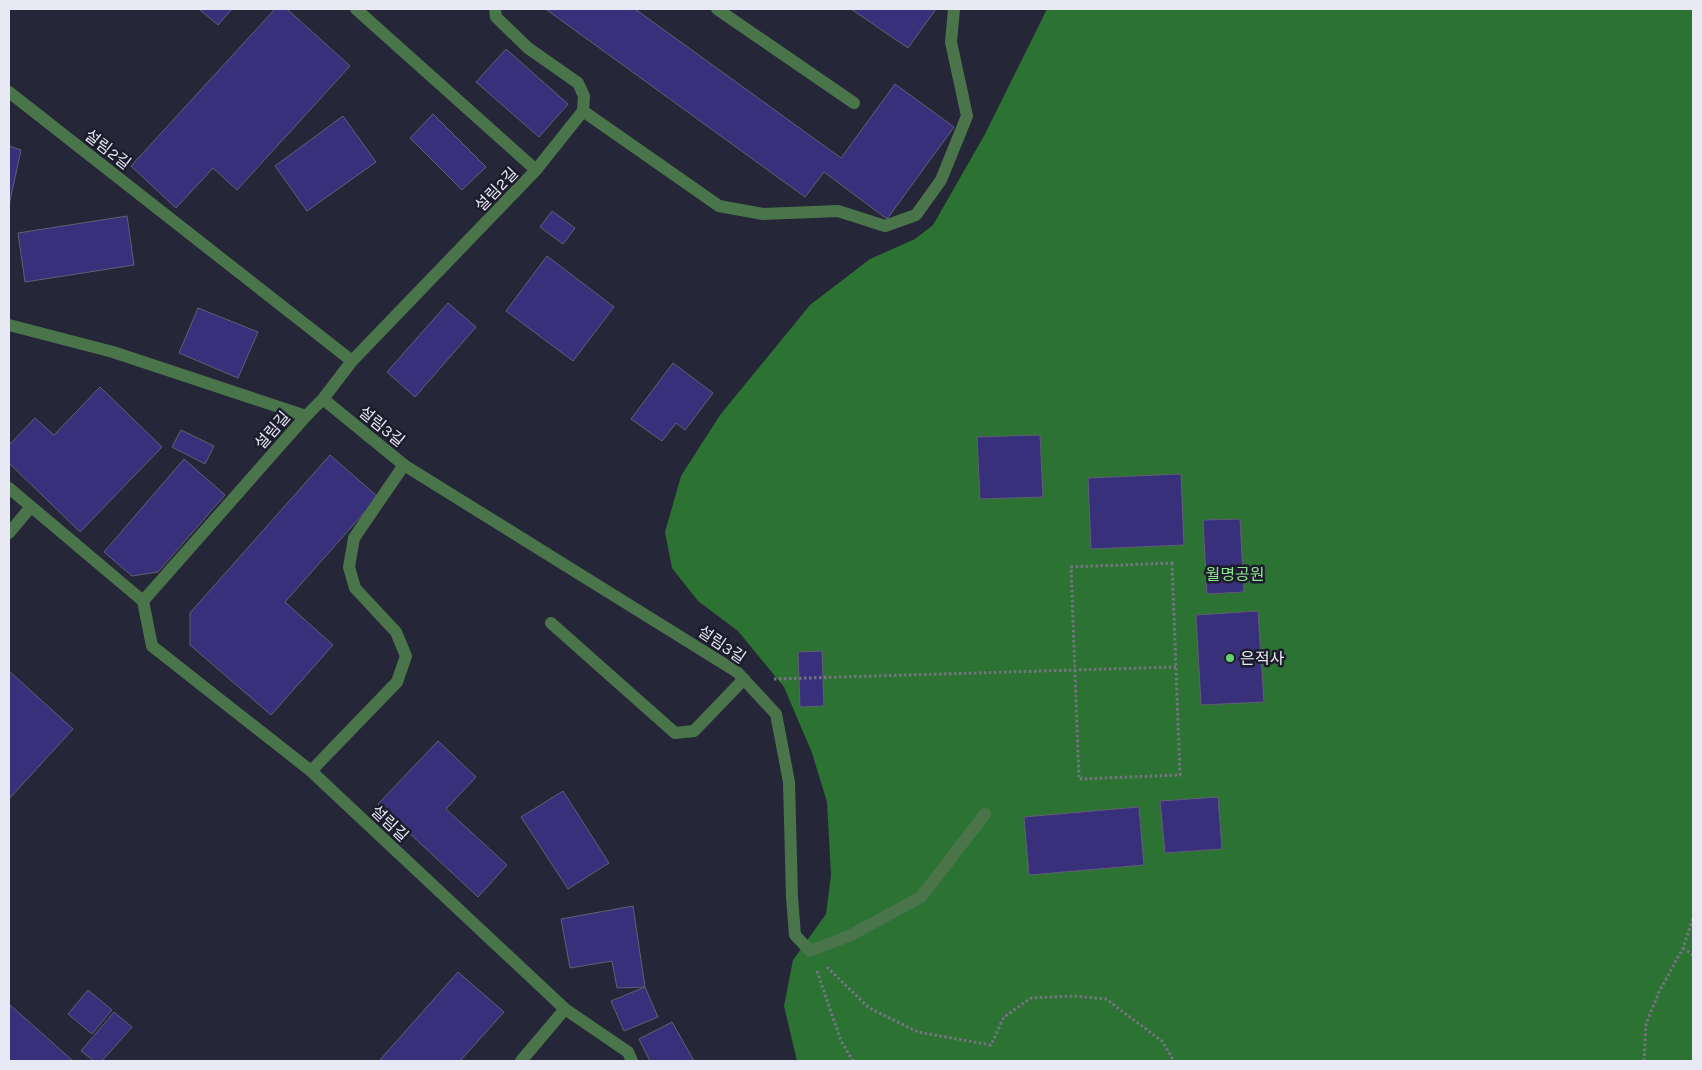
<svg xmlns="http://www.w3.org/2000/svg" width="1702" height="1070" font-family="Karla,'Noto Sans KR',sans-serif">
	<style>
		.forest { fill: #2c7232 }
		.building { fill: #38307a; stroke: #5f6074 }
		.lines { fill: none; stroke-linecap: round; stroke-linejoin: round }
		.path { stroke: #747583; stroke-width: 3; stroke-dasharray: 2.5 2.5; stroke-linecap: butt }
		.lane { stroke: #4a754b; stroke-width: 12 }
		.street { stroke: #4a754b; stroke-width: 12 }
		.poi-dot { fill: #62d469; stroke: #1c1c2c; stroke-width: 2 }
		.labels { text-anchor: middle; stroke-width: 5; stroke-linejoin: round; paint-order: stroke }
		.street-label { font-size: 16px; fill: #e8e9f4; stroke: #1c1c2c }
		.park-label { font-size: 16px; fill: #8ce88f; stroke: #1c1c2c }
		.poi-label { font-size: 16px; fill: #e8e9f4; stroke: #1c1c2c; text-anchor: start }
	</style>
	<rect width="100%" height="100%" fill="#252637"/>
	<path class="forest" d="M1047 9H1693V1061H797L784 1006 793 960 826 914 831 875 827 802 812 753 784 687 738 631 698 601 672 568 665 532 681 476 720 415 810 305 870 259 915 239 933 225 985 134Z"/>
	<g class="building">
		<path d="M199 9H232L218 25Z"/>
		<path d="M275 9H287L350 66 237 190 213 168 176 208 131 166Z"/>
		<path d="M549 9H635L841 158 895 84 954 127 887 219 824 172 805 197 547 10Z"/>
		<path d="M851 9H936L908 48Z"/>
		<path d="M506 49 568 104 539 137 476 82Z"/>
		<path d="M433 114 486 167 462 190 410 138Z"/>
		<path d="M343 116 376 162 307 211 275 166Z"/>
		<path d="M9 146 21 150 9 205Z"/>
		<path d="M552 211 575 228 563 244 540 227Z"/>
		<path d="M127 216 134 265 25 282 18 233Z"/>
		<path d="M547 256 614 307 573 361 506 311Z"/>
		<path d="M448 303 476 327 415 397 387 372Z"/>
		<path d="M198 308 258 332 238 378 179 353Z"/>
		<path d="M673 363 713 393 685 430 676 423 662 441 631 419Z"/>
		<path d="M100 387 162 447 80 532 9 463V445L35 418 54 435Z"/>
		<path d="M181 430 214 446 205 464 172 447Z"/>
		<path d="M1040 435 1043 497 980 499 977 437Z"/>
		<path d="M330 455 378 497 285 602 333 645 271 715 190 645V613Z"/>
		<path d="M184 459 225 495 158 572 132 576 104 552Z"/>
		<path d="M1181 474 1184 545 1091 549 1088 478Z"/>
		<path d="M1240 519 1244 592 1207 594 1203 520Z"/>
		<path d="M1258 611 1264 702 1201 705 1196 615Z"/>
		<path d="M822 651 824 706 800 707 798 652Z"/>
		<path d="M9 671 73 729 9 799Z"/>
		<path d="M438 741 476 777 446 809 507 865 478 897 378 804Z"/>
		<path d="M563 791 609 863 568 889 521 817Z"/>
		<path d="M1218 797 1222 849 1165 853 1160 801Z"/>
		<path d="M1139 807 1144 865 1029 875 1024 817Z"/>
		<path d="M633 906 645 987 617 988 612 961 570 968 561 919Z"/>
		<path d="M458 972 504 1012 460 1061H379Z"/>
		<path d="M645 987 658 1017 624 1031 611 1001Z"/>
		<path d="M88 990 112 1010 92 1034 68 1014Z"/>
		<path d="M9 1004 73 1061H9Z"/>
		<path d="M114 1012 132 1027 102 1061H94L81 1051Z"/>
		<path d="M672 1022 694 1061H650L639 1039Z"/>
	</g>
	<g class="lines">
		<g class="path">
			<path d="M1172 563 1180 775 1079 779 1071 567Z"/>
			<path d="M774 679 1176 667"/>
			<path d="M1683 948 1693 955"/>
			<path d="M827 967 869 1008 918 1032 991 1045 1004 1017 1031 998 1074 996 1106 999 1162 1041 1174 1061"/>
			<path d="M817 971 841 1041 853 1061"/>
			<path d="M1644 1061 1646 1024 1659 992 1683 948 1693 918"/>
		</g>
		<g class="lane">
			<path d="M495 9 496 17 528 48 578 83 584 96 583 111 536 170"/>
			<path d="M717 9 854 103"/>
			<path d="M583 111 719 206 763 214 838 211 885 226 916 215 941 180 967 116 951 42 954 9"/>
			<path d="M551 623 675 733 694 731 744 679"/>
			<path d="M311 771 397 682 406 656 396 632 355 588 349 567 354 538 404 465"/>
		</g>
		<g class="street">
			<path d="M9 92 352 361"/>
			<path d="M9 325 113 352 306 416"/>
			<path d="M323 399 404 465 737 672 776 714 789 782 792 897 795 935 810 951 851 935 921 897 985 814"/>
			<path d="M9 488 143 601 152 646 311 771 565 1009 628 1052 632 1061"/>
			<path d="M9 533 30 508"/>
			<path d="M143 601 306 416 323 399 352 361 536 170 356 9"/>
			<path d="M521 1061 565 1009"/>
		</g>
	</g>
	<circle class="poi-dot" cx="1230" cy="658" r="5"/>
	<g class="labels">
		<g class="street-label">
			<text transform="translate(108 149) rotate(38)" y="6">설림2길</text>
			<text transform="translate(496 189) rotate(-46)" y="6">설림2길</text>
			<text transform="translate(382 426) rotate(39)" y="6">설림3길</text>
			<text transform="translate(272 430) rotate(-49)" y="6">설림길</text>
			<text transform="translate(722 644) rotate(34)" y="6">설림3길</text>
			<text transform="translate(390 823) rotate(43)" y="6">설림길</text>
		</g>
		<g class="park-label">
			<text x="1235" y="580">월명공원</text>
		</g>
		<g class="poi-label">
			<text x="1240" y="664">은적사</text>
		</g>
	</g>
	<rect width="1702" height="1070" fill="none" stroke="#e8e9f4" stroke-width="20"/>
</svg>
